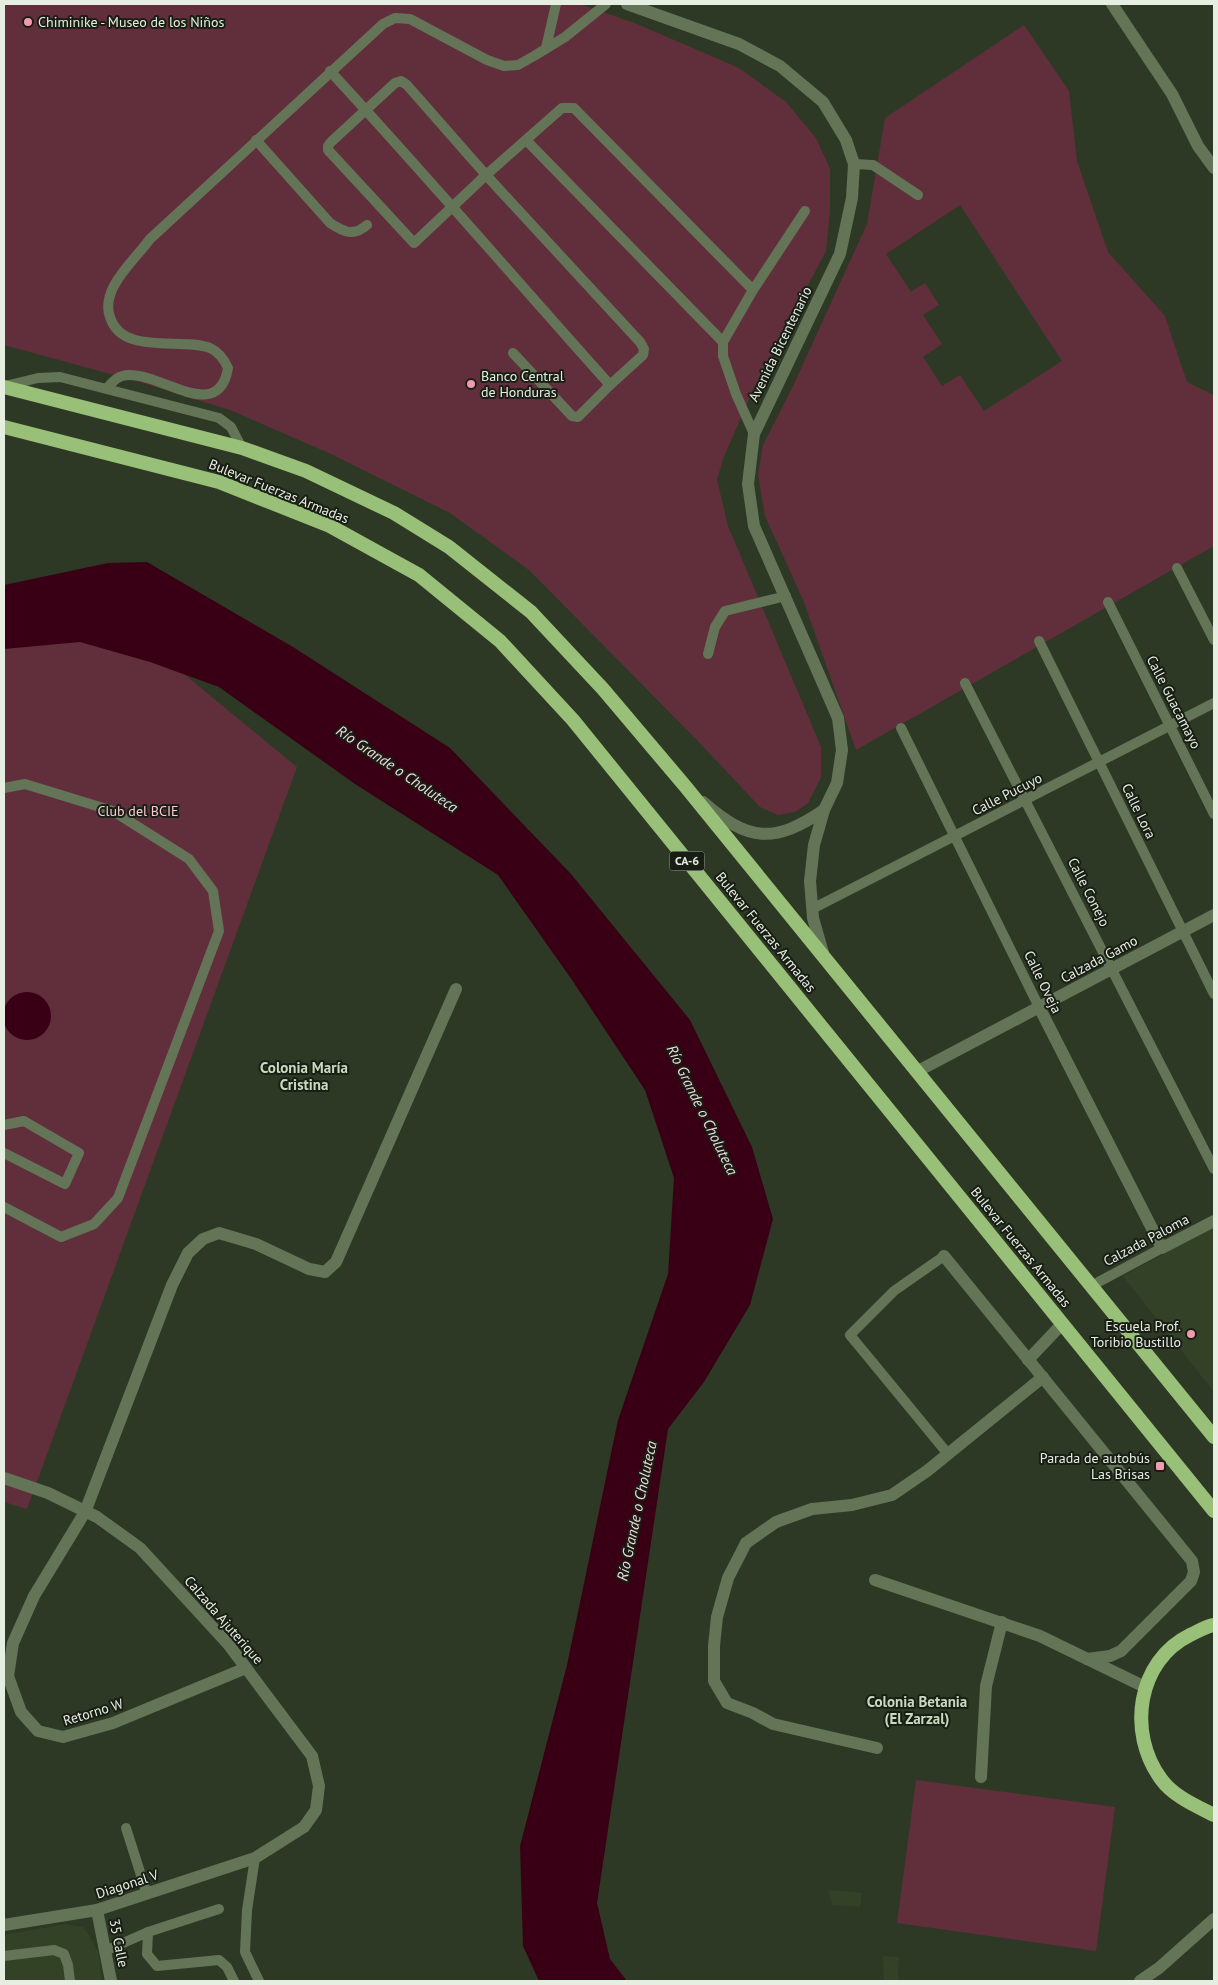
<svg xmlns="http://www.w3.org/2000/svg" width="1218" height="1985" font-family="'PT Sans',sans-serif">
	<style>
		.built { fill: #334227 }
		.green { fill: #612f3c; fill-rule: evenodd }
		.water { fill: #390015 }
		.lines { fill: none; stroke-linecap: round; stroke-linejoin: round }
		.service { stroke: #637556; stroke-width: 10 }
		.minor { stroke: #637556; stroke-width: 12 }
		.tertiary { stroke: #637556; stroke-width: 12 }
		.trunk { stroke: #98c078; stroke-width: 14 }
		.poi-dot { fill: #f29aae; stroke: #191e15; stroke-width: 2 }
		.labels { text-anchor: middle; stroke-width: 4; stroke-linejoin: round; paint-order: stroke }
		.shield { fill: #191e15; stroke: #a8b0a4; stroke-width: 1 }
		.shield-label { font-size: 12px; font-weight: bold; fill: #e6eee1 }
		.poi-label { font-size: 14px; fill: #e6eee1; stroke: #191e15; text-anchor: start }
		.street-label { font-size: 14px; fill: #e6eee1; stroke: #191e15 }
		.park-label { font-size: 14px; fill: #fccad4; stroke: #191e15 }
		.water-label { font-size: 15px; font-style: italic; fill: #f2d8dd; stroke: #191e15 }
		.neighbourhood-label { font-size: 15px; font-weight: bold; fill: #c9d9be; stroke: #191e15 }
	</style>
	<rect width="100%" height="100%" fill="#2d3924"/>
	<g class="built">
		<path d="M1214 1227V1392L1123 1276Z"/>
		<path d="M828 1890 862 1893 860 1907 832 1905Z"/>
		<path d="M65 1924 83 1927 89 1935 98 1952 102 1981H4V1935Z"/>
		<path d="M883 1956 899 1957 898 1981H884Z"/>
	</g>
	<g class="green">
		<path d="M4 4H580L637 24 739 68 786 102 816 138 830 169V211L826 251 753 390 723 459 717 480 728 526 821 747V777L808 803 795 812 778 815 760 807 696 739 529 570 450 513 329 453 230 410 136 381 4 345Z"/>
		<path d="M1024 25 1069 91 1077 161 1108 252 1165 316 1187 382 1214 395V546L856 750 804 602 765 516 758 474 763 445 794 384 867 224 885 118ZM960 205 1062 361 984 411 960 375 942 386 923 357 942 344 923 315 939 305 925 283 911 292 886 254Z"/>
		<path d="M4 631 151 647 297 767 27 1509 4 1502Z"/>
		<path d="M916 1780 1115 1807 1096 1951 897 1923Z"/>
	</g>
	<g class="water">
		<path d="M147 562 293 647 450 748 571 874 690 1020 752 1147 773 1219 750 1305 704 1382 668 1429 597 1903 610 1959 627 1981H539L523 1946 520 1846 567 1665 618 1420 668 1274 674 1178 645 1090 572 980 498 875 355 784 219 687 150 662 80 642 4 649V585L108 563Z"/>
		<circle cx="27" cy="1016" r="24"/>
	</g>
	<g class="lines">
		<g class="service">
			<path d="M546 48 556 4"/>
			<path d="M330 71C425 174 517 281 610 385L643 355 644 349 640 342 486 175 407 85 401 81 395 83 331 142 328 146V150L414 243 486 175 562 108H574L753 290"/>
			<path d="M256 140 330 223C344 232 353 237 367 225"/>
			<path d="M526 140 723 342"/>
			<path d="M854 164 873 165 918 195"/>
			<path d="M513 353 572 416 578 417 610 385"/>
			<path d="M5 386 38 378 60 377 219 418 231 427 242 448"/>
			<path d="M107 388C112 383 115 378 122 376 154 366 218 428 228 368 224 359 219 352 210 348 182 337 122 356 110 317 106 307 109 294 115 284 124 268 139 254 150 239L383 24 395 18 410 19 487 60 504 66 518 65 534 56 565 37 606 4"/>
			<path d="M754 434 736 394 723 356V342L753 290 805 211"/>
			<path d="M1177 568 1214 640"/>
			<path d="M1108 602 1214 814"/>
			<path d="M1039 641 1214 994"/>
			<path d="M708 654 715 627 725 611 786 596"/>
			<path d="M965 683 1214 1169"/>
			<path d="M901 728 1039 1007"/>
			<path d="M4 788 25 784 113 811 189 859 213 891 219 931 118 1198 94 1224 61 1237 4 1207"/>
			<path d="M812 909 1214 703"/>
			<path d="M4 1125 24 1121 79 1153 65 1184 4 1153"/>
			<path d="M944 1256 894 1291 850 1335 948 1454"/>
			<path d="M1091 1286 1162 1248"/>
			<path d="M126 1828 147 1894"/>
			<path d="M255 1858 247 1910 245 1952 259 1981"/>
			<path d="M148 1932 219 1909"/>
			<path d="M105 1951 148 1932 147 1954 157 1966 219 1960 227 1967 234 1981"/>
			<path d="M4 1956 54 1950 64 1954 68 1965 70 1981"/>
		</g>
		<g class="minor">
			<path d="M1112 4 1172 94 1198 146 1214 168"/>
			<path d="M1039 1007 1162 1248 1214 1221"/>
			<path d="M918 1071 1214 915"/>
			<path d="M944 1256 1192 1561 1194 1572 1191 1581 1121 1651 1110 1656 1087 1659"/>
			<path d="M1028 1360 1062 1324"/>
			<path d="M4 1478 48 1493 97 1517 140 1548 228 1644 312 1756 319 1786 316 1810 304 1827 255 1858 97 1910 4 1925"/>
			<path d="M875 1580 1040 1636 1145 1687"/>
			<path d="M246 1668 113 1723 63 1737 38 1731 21 1712 8 1676 13 1643 34 1596 85 1512 172 1285 188 1253 203 1239 219 1233 256 1244 309 1269 325 1272 336 1262 456 989"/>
			<path d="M877 1748 773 1724 753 1713 727 1703 714 1681V1646L717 1617 728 1578 746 1543 776 1522 812 1509 852 1505 892 1495 927 1471 1043 1377"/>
			<path d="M981 1777 986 1686 1002 1622"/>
			<path d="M97 1910 111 1981"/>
			<path d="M1140 1981 1159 1968 1214 1919"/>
		</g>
		<g class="tertiary">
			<path d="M627 4 739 44 780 66 823 102 846 140 854 164 852 198 840 254 754 434 748 484 754 526 838 718 842 750 837 783 824 810 814 845 810 881 813 918 823 953"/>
			<path d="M703 802C749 842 774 844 824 810"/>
		</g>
		<g class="trunk">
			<path d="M4 387 242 448 306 471 394 513 449 547 531 612 603 689 685 786 1214 1437"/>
			<path d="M4 427 219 482 330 526 419 575 500 641 573 720 1214 1511"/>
			<path d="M1214 1625C1206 1626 1197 1632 1190 1635 1137 1661 1127 1733 1161 1779 1173 1796 1196 1806 1214 1815"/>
		</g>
	</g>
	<g class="poi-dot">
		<circle cx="28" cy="22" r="5"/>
		<circle cx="471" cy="384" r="5"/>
		<circle cx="1191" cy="1334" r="5"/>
		<rect x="1155" y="1461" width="10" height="10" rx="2.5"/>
	</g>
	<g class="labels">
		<rect class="shield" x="669.5" y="851.5" width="35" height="19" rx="4"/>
		<g class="shield-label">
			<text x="687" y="865">CA-6</text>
		</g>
		<g class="poi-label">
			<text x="38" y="27">Chiminike - Museo de los Niños</text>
			<text x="481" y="381">Banco Central<tspan x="481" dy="16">de Honduras</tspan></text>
			<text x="1181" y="1331" text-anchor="end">Escuela Prof.<tspan x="1181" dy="16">Toribio Bustillo</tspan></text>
			<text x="1150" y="1463" text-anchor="end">Parada de autobús<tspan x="1150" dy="16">Las Brisas</tspan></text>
		</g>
		<g class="street-label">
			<text transform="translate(780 344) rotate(-64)" y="5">Avenida Bicentenario</text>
			<text transform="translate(279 491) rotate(22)" y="5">Bulevar Fuerzas Armadas</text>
			<text transform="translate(1174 702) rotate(63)" y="5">Calle Guacamayo</text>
			<text transform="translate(1007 794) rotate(-27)" y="5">Calle Pucuyo</text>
			<text transform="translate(1139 811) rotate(64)" y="5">Calle Lora</text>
			<text transform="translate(1089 892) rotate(63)" y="5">Calle Conejo</text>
			<text transform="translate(766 932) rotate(51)" y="5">Bulevar Fuerzas Armadas</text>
			<text transform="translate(1099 959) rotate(-28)" y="5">Calzada Gamo</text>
			<text transform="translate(1043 982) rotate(64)" y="5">Calle Oveja</text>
			<text transform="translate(1146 1240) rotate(-28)" y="5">Calzada Paloma</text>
			<text transform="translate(1021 1247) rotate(51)" y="5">Bulevar Fuerzas Armadas</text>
			<text transform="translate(224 1620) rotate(49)" y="5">Calzada Ajuterique</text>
			<text transform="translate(93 1712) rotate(-17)" y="5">Retorno W</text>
			<text transform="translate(127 1884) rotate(-18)" y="5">Diagonal V</text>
			<text transform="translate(119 1943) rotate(79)" y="5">35 Calle</text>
		</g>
		<g class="park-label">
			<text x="138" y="816">Club del BCIE</text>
		</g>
		<g class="water-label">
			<text transform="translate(397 769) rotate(34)" y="5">Río Grande o Choluteca</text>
			<text transform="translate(702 1110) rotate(64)" y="5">Río Grande o Choluteca</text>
			<text transform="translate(637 1511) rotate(-78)" y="5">Río Grande o Choluteca</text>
		</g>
		<g class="neighbourhood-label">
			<text x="304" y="1073">Colonia María<tspan x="304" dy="17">Cristina</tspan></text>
			<text x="917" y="1707">Colonia Betania<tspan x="917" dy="17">(El Zarzal)</tspan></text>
		</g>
	</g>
	<rect width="1218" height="1985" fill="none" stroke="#e6eee1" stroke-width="10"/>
</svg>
